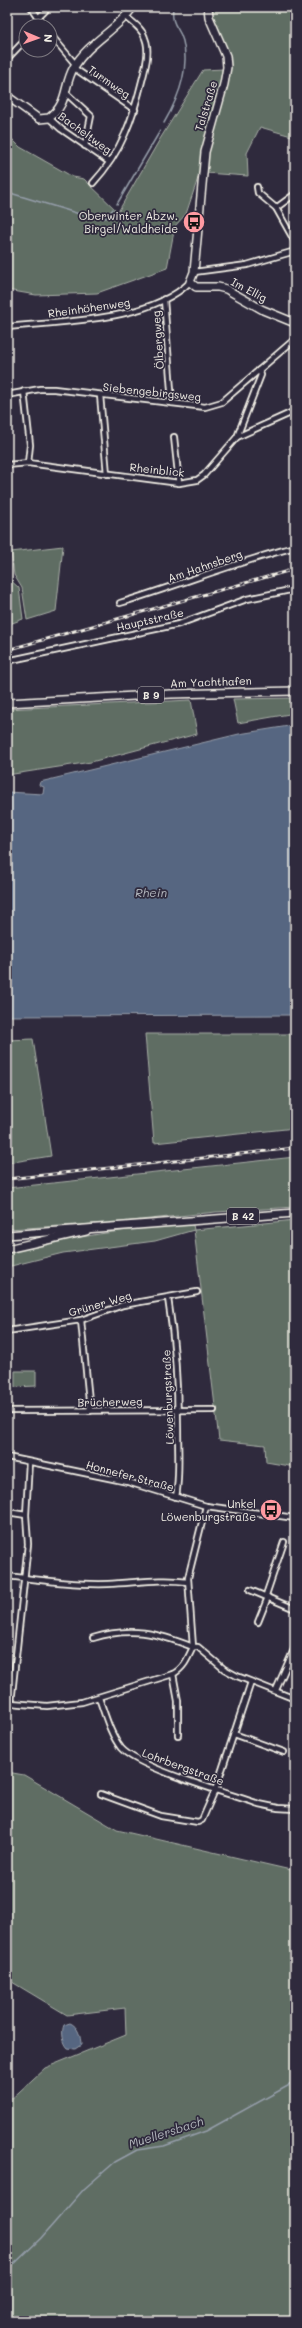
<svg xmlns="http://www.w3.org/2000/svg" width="302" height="2328" font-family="Mali,sans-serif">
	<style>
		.green { fill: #5e6d64; stroke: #a9afa6 }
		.water { fill: #576681; stroke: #969eaa }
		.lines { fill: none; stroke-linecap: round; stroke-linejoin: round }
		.stream { stroke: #969eaa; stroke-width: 1.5 }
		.street-casing { stroke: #f4f1e8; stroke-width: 8 }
		.secondary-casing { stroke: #f4f1e8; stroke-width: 10 }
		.primary-casing { stroke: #f4f1e8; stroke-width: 10 }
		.street { stroke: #2f2a3d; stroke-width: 4.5 }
		.secondary { stroke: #2f2a3d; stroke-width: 7 }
		.primary { stroke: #2f2a3d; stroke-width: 7 }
		.rail-casing { stroke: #f4f1e8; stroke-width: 3 }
		.rail { stroke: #2f2a3d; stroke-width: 1.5; stroke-dasharray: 4.5; stroke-linecap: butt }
		.labels { text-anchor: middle; stroke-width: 3.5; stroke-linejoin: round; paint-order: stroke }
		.shield { fill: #2f2a3d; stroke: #b9b5b5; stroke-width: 1 }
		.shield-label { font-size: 10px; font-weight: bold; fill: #f4f1e8 }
		.street-label { font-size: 11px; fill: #f4f1e8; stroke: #2f2a3d }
		.poi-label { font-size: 11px; fill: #f4f1e8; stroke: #2f2a3d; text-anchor: end }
		.water-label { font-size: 12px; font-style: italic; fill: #b5b9bf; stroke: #2f2a3d }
	</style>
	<rect width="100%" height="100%" fill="#2f2a3d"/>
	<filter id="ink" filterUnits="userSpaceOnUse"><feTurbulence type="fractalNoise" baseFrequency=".025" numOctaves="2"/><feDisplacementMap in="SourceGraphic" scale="8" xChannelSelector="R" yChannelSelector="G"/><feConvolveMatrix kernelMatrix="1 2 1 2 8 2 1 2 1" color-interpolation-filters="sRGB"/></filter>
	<g filter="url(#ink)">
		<g class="green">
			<path d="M210 7H295V137L260 127 247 153 248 176 205 173 209 145 230 70Z"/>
			<path d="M224 69 206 136 200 172 186 214 175 226 167 268 97 293 36 295 7 290V134L20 147 73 177 84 179 118 212 160 139 203 70Z"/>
			<path d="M63 546 56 611 27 620 22 588 14 575 11 552Z"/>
			<path d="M7 577 19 588 23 619 7 625Z"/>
			<path d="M295 698V713L238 723 233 699Z"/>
			<path d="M191 700 197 734 91 762 7 775V709Z"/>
			<path d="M145 1034H295V1128L154 1143Z"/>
			<path d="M33 1039 51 1156 7 1163V1040Z"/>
			<path d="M295 1157V1207L216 1212 112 1223 7 1229V1188Z"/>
			<path d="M295 1220V1467L266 1462 265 1445 219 1440 194 1230 155 1241 63 1253 7 1267V1252C68 1238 130 1227 193 1225L194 1230Z"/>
			<path d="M15 1371H36V1386L15 1387Z"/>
			<path d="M7 1772 24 1775 117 1830 295 1871V2321H7V2103L45 2068 126 2035 125 2008 67 2015 7 1979Z"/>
		</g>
		<g class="water">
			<path d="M295 725V1015L7 1016V792L43 794 44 787 39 785 40 782 239 734Z"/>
			<path d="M70 2023C78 2026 81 2037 81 2045L75 2049 68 2048C63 2043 61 2032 64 2025Z"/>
		</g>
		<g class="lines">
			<g class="stream">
				<path d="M164 123C178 99 190 69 183 41 179 25 171 28 173 7"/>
				<path d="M7 192 86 216 106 218 113 209"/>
				<path d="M117 204 160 131"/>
				<path d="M7 2271 41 2238 84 2189 115 2162 137 2150 164 2146 206 2131 295 2082"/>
			</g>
			<g class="street-casing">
				<g id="street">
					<path d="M31 7 44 26"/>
					<path d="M38 18 49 7"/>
					<path d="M50 34 76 65"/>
					<path d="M7 59 26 39"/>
					<path d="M74 68 135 110"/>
					<path d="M66 93 91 116 85 146"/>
					<path d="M49 118 61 129 109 162"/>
					<path d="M93 183C122 152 133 118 143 77 146 65 150 50 145 38 142 28 132 22 125 16"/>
					<path d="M257 187 258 193 276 208 295 242"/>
					<path d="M276 208 295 194"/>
					<path d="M194 272 247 265 295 251"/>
					<path d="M164 299 172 403"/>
					<path d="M7 327C61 321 150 322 190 282"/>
					<path d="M24 391 30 445 28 463"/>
					<path d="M7 395 40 389H54L205 407 222 402 295 339"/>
					<path d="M100 395 107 474"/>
					<path d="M174 437 179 483"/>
					<path d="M237 437 295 411"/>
					<path d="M7 465 28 463 179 483 197 480 204 475 237 437 261 375 259 370"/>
					<path d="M120 603C179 585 236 562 295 547"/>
					<path d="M7 661 179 624 247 599 295 589"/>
					<path d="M168 1298C175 1342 178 1384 178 1429 178 1452 180 1474 176 1497"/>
					<path d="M81 1320 90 1411"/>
					<path d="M7 1331 81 1320 123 1305 197 1292"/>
					<path d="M7 1411 214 1410"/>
					<path d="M7 1457 128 1482 206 1506 295 1518"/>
					<path d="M206 1506 188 1578 193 1647H198L224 1669 237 1676 295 1699"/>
					<path d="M7 1512 26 1515"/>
					<path d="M7 1576C40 1580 74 1585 108 1584 135 1583 161 1578 188 1582"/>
					<path d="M250 1590 295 1609"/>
					<path d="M266 1595 284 1542"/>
					<path d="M258 1622 268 1597"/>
					<path d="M173 1674 178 1701V1735"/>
					<path d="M276 1690 295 1647"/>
					<path d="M99 1698C105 1714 110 1734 121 1748 138 1768 230 1794 259 1804L278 1808 295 1809"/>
					<path d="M11 1703 28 1544 26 1515 29 1462"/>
					<path d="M7 1705 11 1703 47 1706 82 1702 173 1674C184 1668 188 1658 193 1647 157 1633 131 1626 93 1638"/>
					<path d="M234 1734 284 1752"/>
					<path d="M101 1794 161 1816 198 1822 202 1820 216 1788 251 1682"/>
				</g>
			</g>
			<g class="secondary-casing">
				<g id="secondary">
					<path d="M208 7 209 17 226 56 227 67 224 84 205 152 194 272 190 282 196 287H218L226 289 263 310 295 323"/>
					<path d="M7 96 39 119 49 118C69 103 63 86 74 67 89 42 117 30 133 7"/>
				</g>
			</g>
			<g class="primary-casing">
				<g id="primary">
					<path d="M7 703 171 694 295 691"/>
					<path d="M7 1235 295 1213"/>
					<path d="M7 1249 86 1231"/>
				</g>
			</g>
			<use href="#street" class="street"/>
			<use href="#secondary" class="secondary"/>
			<use href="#primary" class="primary"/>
			<g class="rail-casing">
				<g id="rail">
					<path d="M7 650 295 569"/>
					<path d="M7 1179 295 1148"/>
				</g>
			</g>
			<use href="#rail" class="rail"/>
		</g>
	</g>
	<defs>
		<g id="bus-disc" transform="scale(1.15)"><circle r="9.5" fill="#ff9aa2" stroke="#2f2a3d"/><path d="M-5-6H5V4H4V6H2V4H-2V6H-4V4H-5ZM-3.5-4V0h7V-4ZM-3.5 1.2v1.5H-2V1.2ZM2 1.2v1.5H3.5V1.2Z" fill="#111"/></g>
	</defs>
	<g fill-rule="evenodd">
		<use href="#bus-disc" x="194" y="222"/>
		<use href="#bus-disc" x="271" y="1510"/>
	</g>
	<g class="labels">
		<g class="shield">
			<rect x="138" y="687" width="26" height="16" rx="3"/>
			<rect x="227" y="1208" width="32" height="16" rx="3"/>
		</g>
		<g class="shield-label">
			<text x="151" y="699">B 9</text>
			<text x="243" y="1220">B 42</text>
		</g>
		<g class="street-label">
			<text transform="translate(109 82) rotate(35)" y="4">Turmweg</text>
			<text transform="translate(206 106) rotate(-73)" y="4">Talstraße</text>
			<text transform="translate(85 133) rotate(36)" y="4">Bacheltweg</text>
			<text transform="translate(249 290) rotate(28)" y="4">Im Ellig</text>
			<text transform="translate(89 308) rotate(-8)" y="4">Rheinhöhenweg</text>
			<text transform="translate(158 340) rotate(-94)" y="4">Ölbergweg</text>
			<text transform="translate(152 392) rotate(6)" y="4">Siebengebirgsweg</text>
			<text transform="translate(157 470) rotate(6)" y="4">Rheinblick</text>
			<text transform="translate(205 566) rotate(-19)" y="4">Am Hahnsberg</text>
			<text transform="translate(150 620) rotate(-13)" y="4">Hauptstraße</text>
			<text transform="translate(211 682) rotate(-2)" y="4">Am Yachthafen</text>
			<text transform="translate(100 1304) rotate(-16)" y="4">Grüner Weg</text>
			<text transform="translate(168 1397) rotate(-92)" y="4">Löwenburgstraße</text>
			<text transform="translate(110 1402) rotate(-1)" y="4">Brücherweg</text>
			<text transform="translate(130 1476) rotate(15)" y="4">Honnefer Straße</text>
			<text transform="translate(183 1767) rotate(20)" y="4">Lohrbergstraße</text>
		</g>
		<g class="poi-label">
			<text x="178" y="220">Oberwinter Abzw.<tspan x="178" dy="13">Birgel/Waldheide</tspan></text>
			<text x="256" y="1508">Unkel<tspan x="256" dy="13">Löwenburgstraße</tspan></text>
		</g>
		<g class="water-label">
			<text x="151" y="897">Rhein</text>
			<text transform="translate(166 2133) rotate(-18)" y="4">Muellersbach</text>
		</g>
	</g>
	<rect width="302" height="2328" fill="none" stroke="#2f2a3d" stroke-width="24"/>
	<rect x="12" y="12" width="278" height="2304" fill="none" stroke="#f4f1e8" stroke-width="1.5" filter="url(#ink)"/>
	<g transform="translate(38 38) rotate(92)"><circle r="19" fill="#2f2a3d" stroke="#7e7a81"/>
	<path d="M0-3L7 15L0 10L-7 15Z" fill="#ff9aa2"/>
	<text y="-6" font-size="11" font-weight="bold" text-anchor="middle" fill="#f4f1e8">N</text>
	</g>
</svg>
